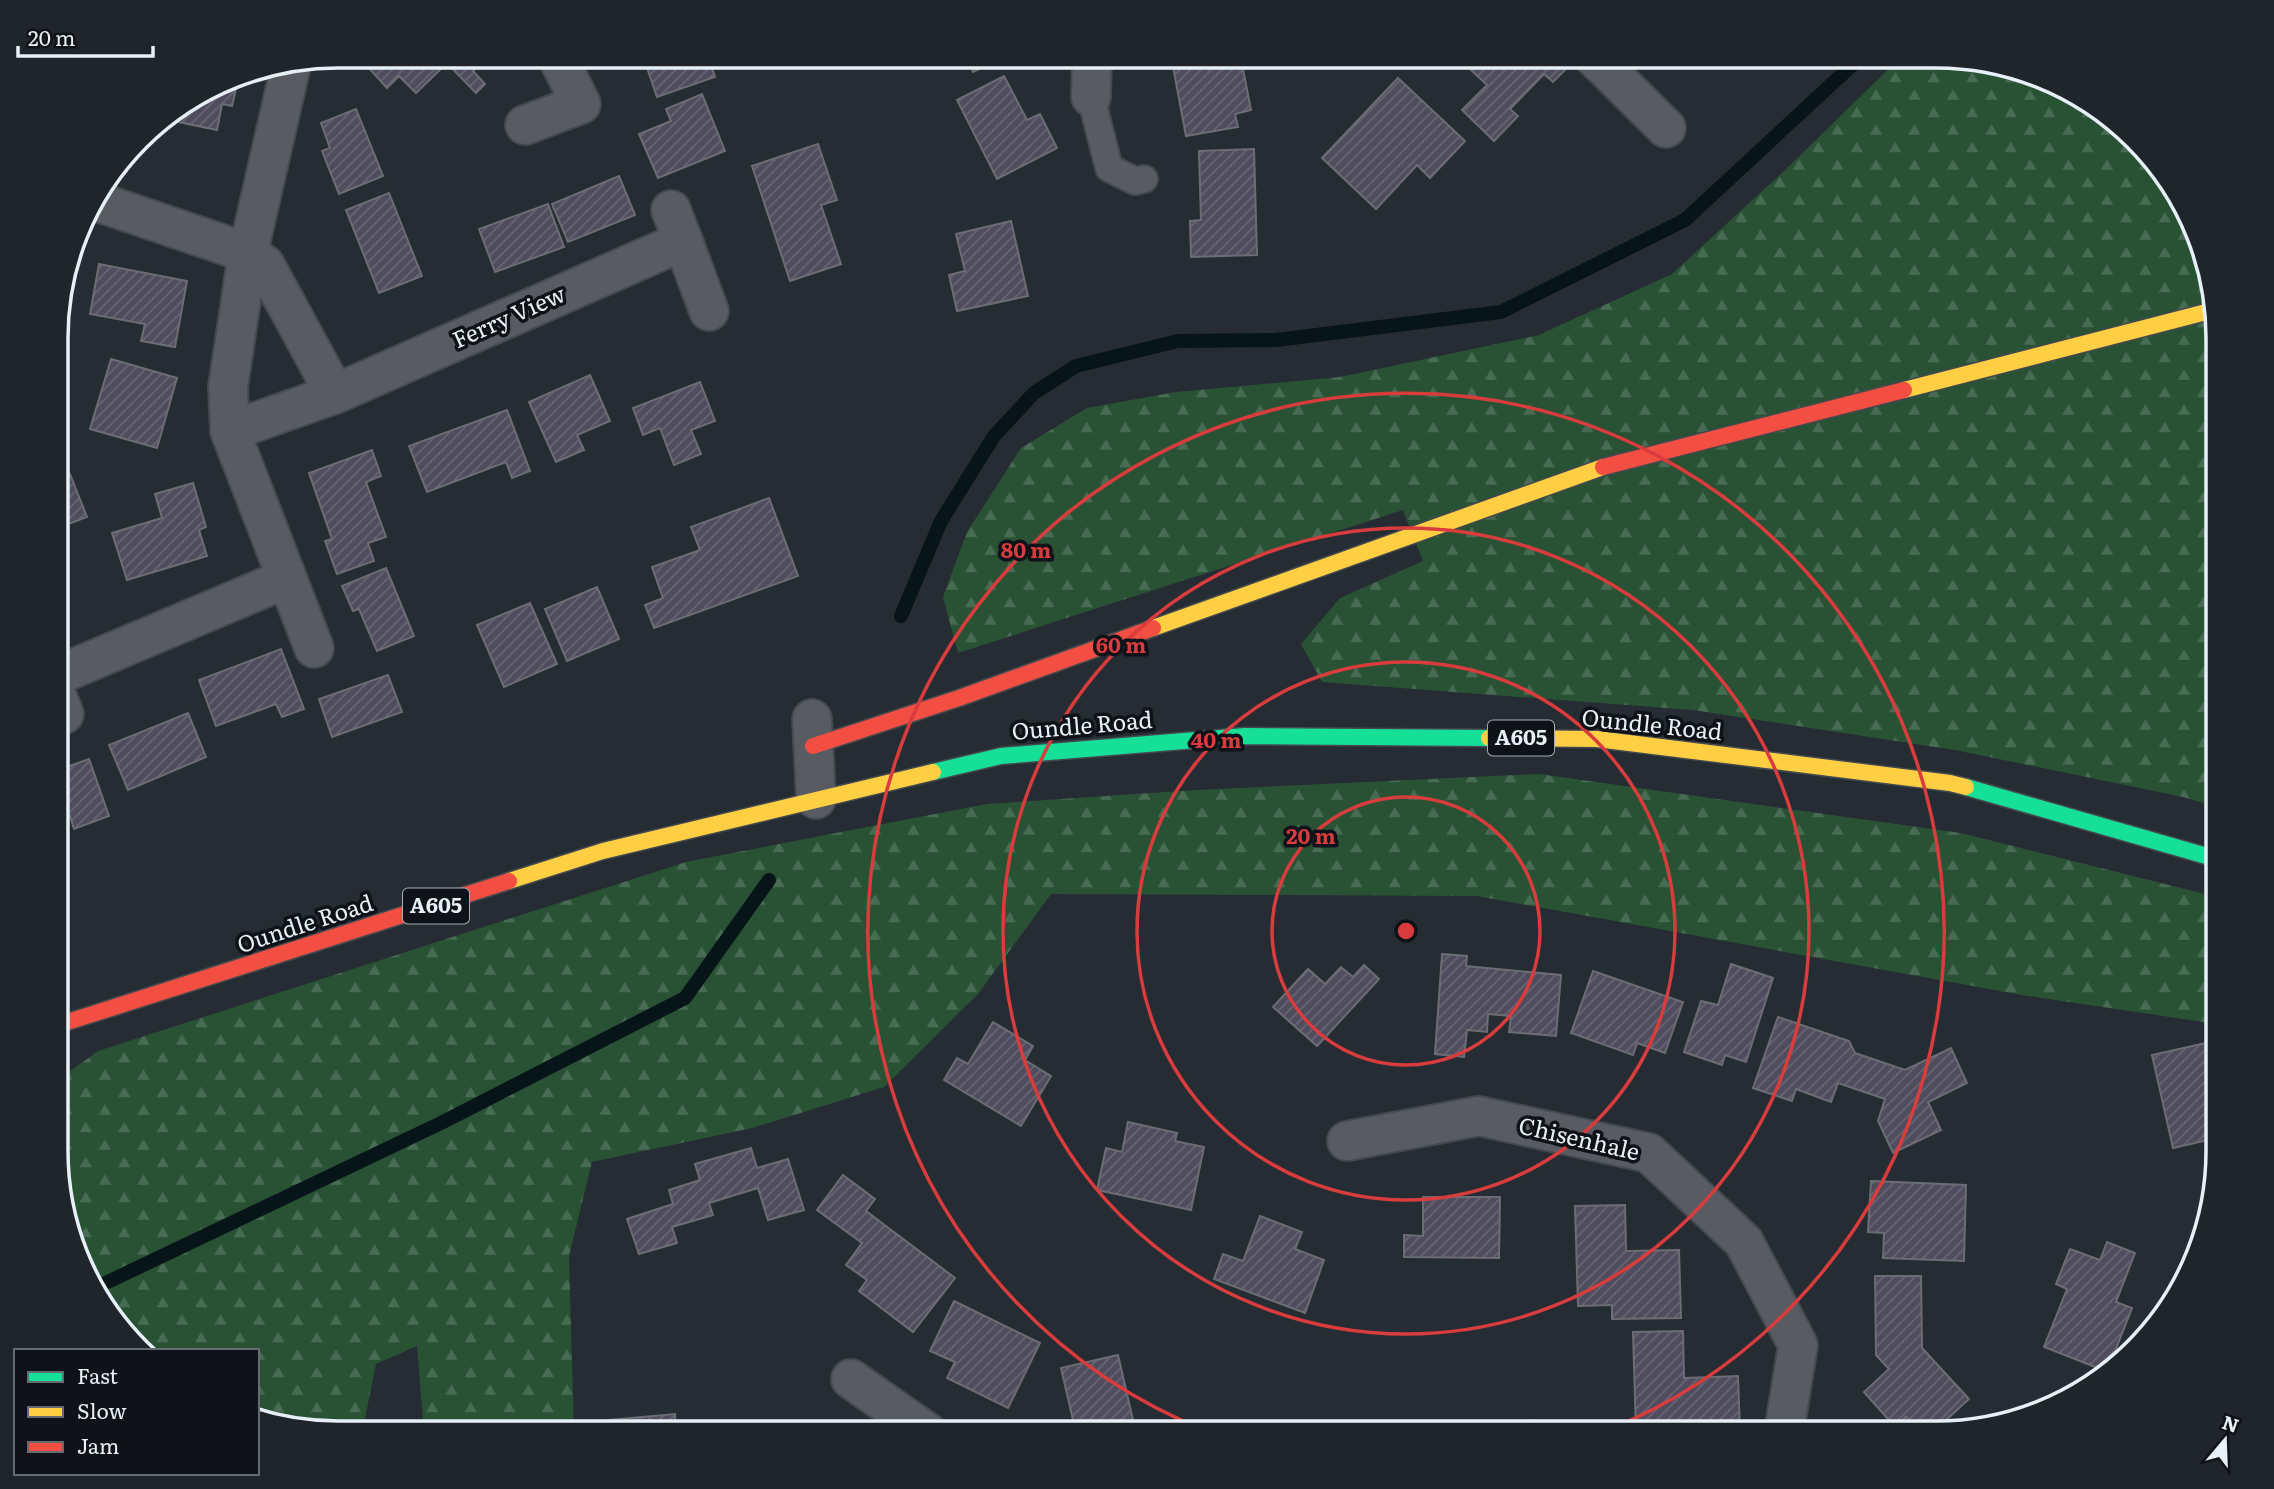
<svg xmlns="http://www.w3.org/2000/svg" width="2274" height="1489" font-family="Literata,serif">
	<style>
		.forest { fill: url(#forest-firs) }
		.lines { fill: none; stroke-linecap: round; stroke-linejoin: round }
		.stream { stroke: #071519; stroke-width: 14 }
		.building { fill: url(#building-hatch); stroke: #6c6d74; stroke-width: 2 }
		.lane-casing { stroke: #43494e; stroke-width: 30 }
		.street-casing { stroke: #43494e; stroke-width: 42 }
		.fast-casing { stroke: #43494e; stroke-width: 19 }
		.slow-casing { stroke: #43494e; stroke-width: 19 }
		.jam-casing { stroke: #43494e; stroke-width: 19 }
		.lane { stroke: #585c62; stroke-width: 26 }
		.street { stroke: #585c62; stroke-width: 38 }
		.fast { stroke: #16e098; stroke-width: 16 }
		.slow { stroke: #ffcf43; stroke-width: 16 }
		.jam { stroke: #f24e42; stroke-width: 16 }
		.ring { fill: none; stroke: #d83c3d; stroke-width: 3.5 }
		.labels { text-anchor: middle; stroke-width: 7; stroke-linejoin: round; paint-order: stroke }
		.shield { fill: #0f1319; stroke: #a6adb5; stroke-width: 2 }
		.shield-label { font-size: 21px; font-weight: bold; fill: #e7eff8 }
		.street-label { font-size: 23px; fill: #e7eff8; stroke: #0f1319 }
		.rim { fill: none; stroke: #e7eff8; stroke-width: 3.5 }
		.centre { fill: #d83c3d; stroke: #0f1319; stroke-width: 3.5 }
		.ring-label { font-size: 21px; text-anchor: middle; font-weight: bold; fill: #d83c3d; stroke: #0f1319; stroke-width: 7; stroke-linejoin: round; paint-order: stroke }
	</style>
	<defs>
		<pattern id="forest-firs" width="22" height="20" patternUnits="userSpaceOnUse" patternTransform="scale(1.75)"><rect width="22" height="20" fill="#295235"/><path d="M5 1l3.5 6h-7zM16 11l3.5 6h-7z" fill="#486b53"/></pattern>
		<pattern id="building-hatch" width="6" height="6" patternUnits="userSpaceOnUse" patternTransform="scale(1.75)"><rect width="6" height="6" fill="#4e4c5d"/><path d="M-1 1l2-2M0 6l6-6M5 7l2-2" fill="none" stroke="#686675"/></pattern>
	</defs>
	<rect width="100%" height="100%" fill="#262c33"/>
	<g class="forest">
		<path d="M1902 56H1936L2026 71 2093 104 2180 198 2217 321V807L2183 797 1955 750 1693 710 1322 682 1301 644 1340 598 1423 561 1403 510 958 653 943 597 967 532 1021 448 1087 408 1176 392 1340 377 1539 335 1672 274 1784 171Z"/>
		<path d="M1539 774 1961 833 2217 897V1024L2022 995 1477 896 1051 894 978 994 884 1087 752 1128 592 1162 569 1256 574 1433H424L417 1346 376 1364 362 1433H338L257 1420V1351H149L94 1292 58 1187V1080L98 1051 686 862 987 804 1196 790Z"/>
	</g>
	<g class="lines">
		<g class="stream">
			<path d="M901 616 941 521 994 436 1034 393 1076 366 1178 341 1276 340 1501 312 1685 220 1862 56"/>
			<path d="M93 1289 441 1123 685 998 769 880"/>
		</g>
	</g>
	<g class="building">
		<path d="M380 56H480L484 60 473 71 485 84 476 93 447 63 416 93 399 76 387 88 368 67Z"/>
		<path d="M643 56H708L715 77 657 97Z"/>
		<path d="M966 56H1008L973 72Z"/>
		<path d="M1171 56H1216L1217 63 1241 59 1251 110 1235 114 1238 127 1186 136Z"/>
		<path d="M1482 56H1563L1571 64 1553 82 1544 74 1510 109 1518 116 1494 141 1462 110 1487 85 1470 69Z"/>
		<path d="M239 76 232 106 222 104 217 130 164 119 231 77Z"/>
		<path d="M1004 76 1027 120 1040 114 1057 148 997 179 957 100Z"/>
		<path d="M1398 78 1465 141 1430 178 1417 165 1376 209 1322 158Z"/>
		<path d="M702 94 725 151 658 178 639 134 671 121 666 109Z"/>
		<path d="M356 109 383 176 339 194 322 151 330 148 321 123Z"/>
		<path d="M818 144 837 200 821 205 841 264 790 281 752 166Z"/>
		<path d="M1254 149 1257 255 1191 257 1190 221 1201 220 1199 151Z"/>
		<path d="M619 176 635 215 568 242 552 204Z"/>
		<path d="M389 193 422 276 379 293 346 210Z"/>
		<path d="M548 204 564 247 495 272 479 229Z"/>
		<path d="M1011 221 1028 296 957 311 949 275 965 271 956 234Z"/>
		<path d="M99 264 187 281 175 347 141 341 145 324 90 314Z"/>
		<path d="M111 359 177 378 157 448 90 429Z"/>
		<path d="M590 375 610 421 577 435 584 450 556 462 529 402Z"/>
		<path d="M700 382 715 421 691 430 701 454 674 465 660 428 643 435 633 408Z"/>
		<path d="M507 410 530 471 512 478 506 462 427 492 409 446Z"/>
		<path d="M372 450 381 476 366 482 386 537 368 543 374 561 337 574 325 541 332 539 309 473Z"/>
		<path d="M70 474 87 517 58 528V479Z"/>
		<path d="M193 483 206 527 199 530 207 556 127 580 112 533 162 518 155 494Z"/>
		<path d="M769 498 798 576 654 628 645 605 663 598 652 567 700 550 691 527Z"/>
		<path d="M386 568 414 636 377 651 359 609 353 611 342 586Z"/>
		<path d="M597 587 619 639 567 661 545 609Z"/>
		<path d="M530 603 557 664 504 687 477 625Z"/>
		<path d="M281 649 304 709 282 717 276 704 216 726 199 680Z"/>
		<path d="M388 675 402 712 332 737 319 699Z"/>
		<path d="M188 713 206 757 128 790 109 745Z"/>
		<path d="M89 759 109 816 74 829 70 816 58 820V770Z"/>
		<path d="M1442 954 1467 956 1466 966 1561 975 1556 1036 1509 1032 1511 1016 1488 1014 1487 1032 1467 1030 1464 1057 1435 1054Z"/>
		<path d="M1731 964 1773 978 1746 1062 1725 1055 1722 1065 1684 1052 1701 1001 1718 1005Z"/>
		<path d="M1364 965 1379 979 1317 1046 1273 1007 1308 969 1325 984 1341 967 1353 977Z"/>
		<path d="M1593 971 1683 1002 1665 1053 1637 1043 1633 1055 1571 1033Z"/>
		<path d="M1778 1017 1849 1041 1855 1053 1905 1070 1951 1048 1967 1083 1928 1102 1941 1130 1893 1153 1878 1121 1885 1099 1838 1083 1831 1102 1796 1089 1792 1101 1753 1088Z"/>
		<path d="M993 1022 1033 1046 1025 1060 1051 1076 1021 1126 944 1080 957 1058 968 1064Z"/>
		<path d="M2206 1043 2213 1072 2217 1071V1116H2215L2217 1138 2173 1148 2152 1055Z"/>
		<path d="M1128 1122 1177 1133 1175 1141 1204 1147 1191 1210 1097 1190 1106 1148 1122 1152Z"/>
		<path d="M751 1148 757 1168 788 1159 804 1210 768 1220 758 1188 709 1203 713 1215 672 1227 677 1243 639 1254 627 1219 673 1204 669 1190 700 1180 695 1164Z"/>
		<path d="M843 1175 875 1199 866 1211 955 1278 913 1332 859 1291 867 1280 846 1265 862 1243 817 1210Z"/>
		<path d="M1871 1181 1966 1185 1964 1261 1883 1258 1884 1233 1868 1232Z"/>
		<path d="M1423 1197H1500L1499 1258 1404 1257V1235L1423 1236Z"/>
		<path d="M1625 1205 1626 1251 1679 1250 1681 1318 1612 1319V1305L1578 1306 1575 1206Z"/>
		<path d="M1260 1216 1302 1232 1295 1249 1324 1260 1305 1313 1214 1279 1223 1254 1243 1261Z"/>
		<path d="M2107 1242 2135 1253 2116 1302 2132 1308 2110 1364 2103 1370 2044 1347 2067 1289 2056 1284 2070 1249 2100 1260Z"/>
		<path d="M1875 1276H1921L1922 1348 1969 1399 1933 1432H1921L1906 1417 1895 1427 1864 1392 1889 1369 1876 1355Z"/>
		<path d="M954 1301 1040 1343 1008 1408 947 1378 955 1362 930 1351Z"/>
		<path d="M1683 1331 1684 1378 1738 1376 1740 1432 1636 1433 1633 1332Z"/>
		<path d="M1118 1355 1136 1433H1076L1061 1368Z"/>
		<path d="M675 1414 676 1433H610L609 1420Z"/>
		<path d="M1535 1420 1536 1433H1400L1500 1424Z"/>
	</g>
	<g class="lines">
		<g class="lane-casing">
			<path id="lane" d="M1091 97 1109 168 1135 181 1144 179"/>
		</g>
		<g class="street-casing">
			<g id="street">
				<path d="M1593 56 1666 128"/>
				<path d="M1091 97 1092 56"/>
				<path d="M525 125 581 104 557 56"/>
				<path d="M95 201 248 253 291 65"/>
				<path d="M671 210 683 241"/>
				<path d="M230 431 228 387 248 253 265 265 335 394"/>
				<path d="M314 648 230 431 335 394 683 241 709 311"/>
				<path d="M58 675 285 579"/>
				<path d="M58 699 64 714"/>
				<path d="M812 719 816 799"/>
				<path d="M1347 1141 1479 1116 1649 1153 1744 1242 1798 1345 1784 1432"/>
				<path d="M851 1379 928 1433"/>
			</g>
		</g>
		<g class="fast-casing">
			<g id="fast">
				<path d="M933 772 1001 756 1245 736 1489 738"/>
				<path d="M1966 787 2217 859"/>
			</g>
		</g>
		<g class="slow-casing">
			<g id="slow">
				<path d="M1904 390 2214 310"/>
				<path d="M1153 628 1603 467"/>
				<path d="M1489 738 1597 739 1950 783 1966 787"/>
				<path d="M509 881 603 851 933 772"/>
			</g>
		</g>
		<g class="jam-casing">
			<g id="jam">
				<path d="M1603 467 1904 390"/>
				<path d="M813 746 959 698 1153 628"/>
				<path d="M58 1025 509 881"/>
			</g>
		</g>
		<use href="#lane" class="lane"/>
		<use href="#street" class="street"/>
		<use href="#fast" class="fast"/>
		<use href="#slow" class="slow"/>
		<use href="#jam" class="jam"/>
	</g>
	<g class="ring">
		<circle cx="1406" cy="931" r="134"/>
		<circle cx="1406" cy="931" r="269"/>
		<circle cx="1406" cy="931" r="403"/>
		<path d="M1209 1432A538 538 0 1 1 1603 1432"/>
	</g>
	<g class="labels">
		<g class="shield">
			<rect x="1488" y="720.5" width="66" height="35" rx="5"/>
			<rect x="403" y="888.5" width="66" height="35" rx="5"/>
		</g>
		<g class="shield-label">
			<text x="1521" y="745">A605</text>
			<text x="436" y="913">A605</text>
		</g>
		<g class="street-label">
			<text transform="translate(509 317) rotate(-24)" y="8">Ferry View</text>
			<text transform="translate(1652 725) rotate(6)" y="8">Oundle Road</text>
			<text transform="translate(1082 726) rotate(-5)" y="8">Oundle Road</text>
			<text transform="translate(305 924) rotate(-18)" y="8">Oundle Road</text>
			<text transform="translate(1579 1139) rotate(13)" y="8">Chisenhale</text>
		</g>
	</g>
	<path d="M0 0H2274V1489H0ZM338 68H1936A270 270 0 0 1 2206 338V1151A270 270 0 0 1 1936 1421H338A270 270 0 0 1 68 1151V338A270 270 0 0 1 338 68Z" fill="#20252b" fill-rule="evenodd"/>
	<path class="rim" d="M338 68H1936A270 270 0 0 1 2206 338V1151A270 270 0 0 1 1936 1421H338A270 270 0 0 1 68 1151V338A270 270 0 0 1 338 68Z"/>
	<circle cx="1406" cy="931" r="10" class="centre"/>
	<g class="ring-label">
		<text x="1026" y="558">80 m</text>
		<text x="1121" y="653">60 m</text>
		<text x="1216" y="748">40 m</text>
		<text x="1311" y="844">20 m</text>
	</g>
	<rect x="14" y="1349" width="245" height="126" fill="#0f1319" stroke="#656b72" stroke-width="2"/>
	<rect x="28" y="1372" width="35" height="10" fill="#16e098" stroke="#656b72" stroke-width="2"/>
	<text x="77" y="1384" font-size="21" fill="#e7eff8">Fast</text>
	<rect x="28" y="1407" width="35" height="10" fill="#ffcf43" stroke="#656b72" stroke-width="2"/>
	<text x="77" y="1419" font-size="21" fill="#e7eff8">Slow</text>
	<rect x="28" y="1442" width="35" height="10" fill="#f24e42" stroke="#656b72" stroke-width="2"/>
	<text x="77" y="1454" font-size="21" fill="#e7eff8">Jam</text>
	<g transform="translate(2225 1440) rotate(19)" stroke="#0f1319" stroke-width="5" paint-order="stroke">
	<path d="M0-5L12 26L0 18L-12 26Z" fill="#e7eff8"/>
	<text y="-10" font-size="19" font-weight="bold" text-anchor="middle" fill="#e7eff8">N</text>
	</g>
	<path d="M18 46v10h135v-10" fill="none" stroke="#e7eff8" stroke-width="3.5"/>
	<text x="28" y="46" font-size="21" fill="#e7eff8" stroke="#0f1319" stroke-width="5" paint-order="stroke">20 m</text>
</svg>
